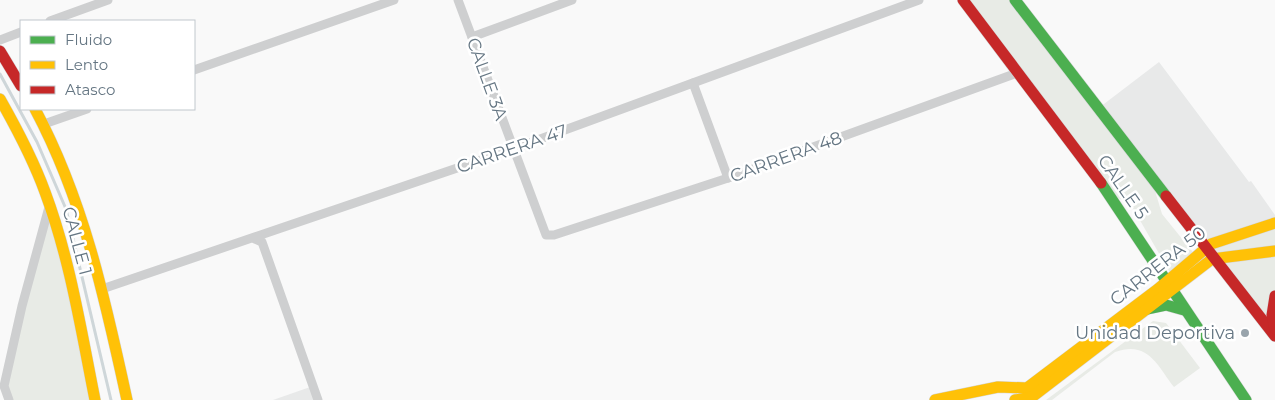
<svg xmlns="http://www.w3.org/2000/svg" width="1275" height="400" font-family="Montserrat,sans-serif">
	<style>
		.built { fill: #e8e9e9 }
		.green { fill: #e8ebe6 }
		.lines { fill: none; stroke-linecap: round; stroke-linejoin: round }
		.stream { stroke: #ced6d9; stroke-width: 3 }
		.fast-casing { stroke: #d5d6d7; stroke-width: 12 }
		.slow-casing { stroke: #d5d6d7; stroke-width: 12 }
		.jam-casing { stroke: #d5d6d7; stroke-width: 12 }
		.street { stroke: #cecfd0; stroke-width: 9 }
		.fast { stroke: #4caf50; stroke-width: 11 }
		.slow { stroke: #ffc107; stroke-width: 11 }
		.jam { stroke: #c62828; stroke-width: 11 }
		.poi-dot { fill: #99a4ac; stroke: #fff; stroke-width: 2 }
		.labels { text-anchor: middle; stroke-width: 5; stroke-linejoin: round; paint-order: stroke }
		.street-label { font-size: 18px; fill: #657683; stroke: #fff }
		.poi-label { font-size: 18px; fill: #657683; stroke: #fff; text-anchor: end }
	</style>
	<rect width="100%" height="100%" fill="#f9f9f9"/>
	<g class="built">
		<path d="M1159 62 1249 182 1251 181 1275 215V223L1211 244 1100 107Z"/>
		<path d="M313 386 318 400H273Z"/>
	</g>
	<g class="green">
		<path d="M963 0H1015L1150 174 1162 214 1196 256 1172 276 1130 203 1110 195Z"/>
		<path d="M50 204 95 400H9L4 386Z"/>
		<path d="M1275 223V329L1211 244Z"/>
		<path d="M1153 321 1166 323 1200 368 1174 387C1157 365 1148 340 1115 352L1052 400H1046Z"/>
	</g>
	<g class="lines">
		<path class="stream" d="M0 74 37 142 66 209 111 400"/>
		<g class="fast-casing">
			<g id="fast">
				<path d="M1015 0 1166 196"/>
				<path d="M1101 183 1246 400"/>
				<path d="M1147 309 1166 305 1184 310"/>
			</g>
		</g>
		<g class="slow-casing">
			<g id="slow">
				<path d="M0 99C17 129 33 159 45 192 70 259 81 330 95 400"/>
				<path d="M35 109C84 201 105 299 127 400"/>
				<path d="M935 400 998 387 1027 388 1158 289 1211 244 1275 223"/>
				<path d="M1015 400 1032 397 1212 259 1275 251"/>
			</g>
		</g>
		<g class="jam-casing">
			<g id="jam">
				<path d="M963 0 1101 183"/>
				<path d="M0 51 21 86"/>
				<path d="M1166 196 1275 336"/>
				<path d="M1275 296 1272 315 1275 329"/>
			</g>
		</g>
		<g class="street">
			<path d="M458 0 546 235H554L728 178 1017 73"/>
			<path d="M50 21 108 0"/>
			<path d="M472 37 572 0"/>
			<path d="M0 40 21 32"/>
			<path d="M194 70 394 0"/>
			<path d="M693 83 728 178"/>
			<path d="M44 124 87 109"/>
			<path d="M255 239 262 242 318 400"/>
			<path d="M102 289 513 149 919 0"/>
			<path d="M9 400 4 386 22 306 49 207"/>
		</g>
		<use href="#fast" class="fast"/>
		<use href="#slow" class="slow"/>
		<use href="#jam" class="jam"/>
	</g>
	<circle class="poi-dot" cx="1245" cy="333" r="5"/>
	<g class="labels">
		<g class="street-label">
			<text transform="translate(487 79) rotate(70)" y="6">CALLE 3A</text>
			<text transform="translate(512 149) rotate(-19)" y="6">CARRERA 47</text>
			<text transform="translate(786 157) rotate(-20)" y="6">CARRERA 48</text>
			<text transform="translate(1123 187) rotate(55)" y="6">CALLE 5</text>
			<text transform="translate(77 241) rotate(75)" y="6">CALLE 1</text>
			<text transform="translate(1158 266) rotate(-38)" y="6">CARRERA 50</text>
		</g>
		<g class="poi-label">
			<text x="1235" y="339">Unidad Deportiva</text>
		</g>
	</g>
	<rect x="20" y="20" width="175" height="90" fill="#ffffff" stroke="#c1c8cd"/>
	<rect x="30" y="36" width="25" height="8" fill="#4caf50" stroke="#c1c8cd"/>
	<text x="65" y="45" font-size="15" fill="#657683">Fluido</text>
	<rect x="30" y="61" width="25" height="8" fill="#ffc107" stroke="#c1c8cd"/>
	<text x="65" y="70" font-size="15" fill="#657683">Lento</text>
	<rect x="30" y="86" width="25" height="8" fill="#c62828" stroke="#c1c8cd"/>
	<text x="65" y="95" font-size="15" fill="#657683">Atasco</text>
</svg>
